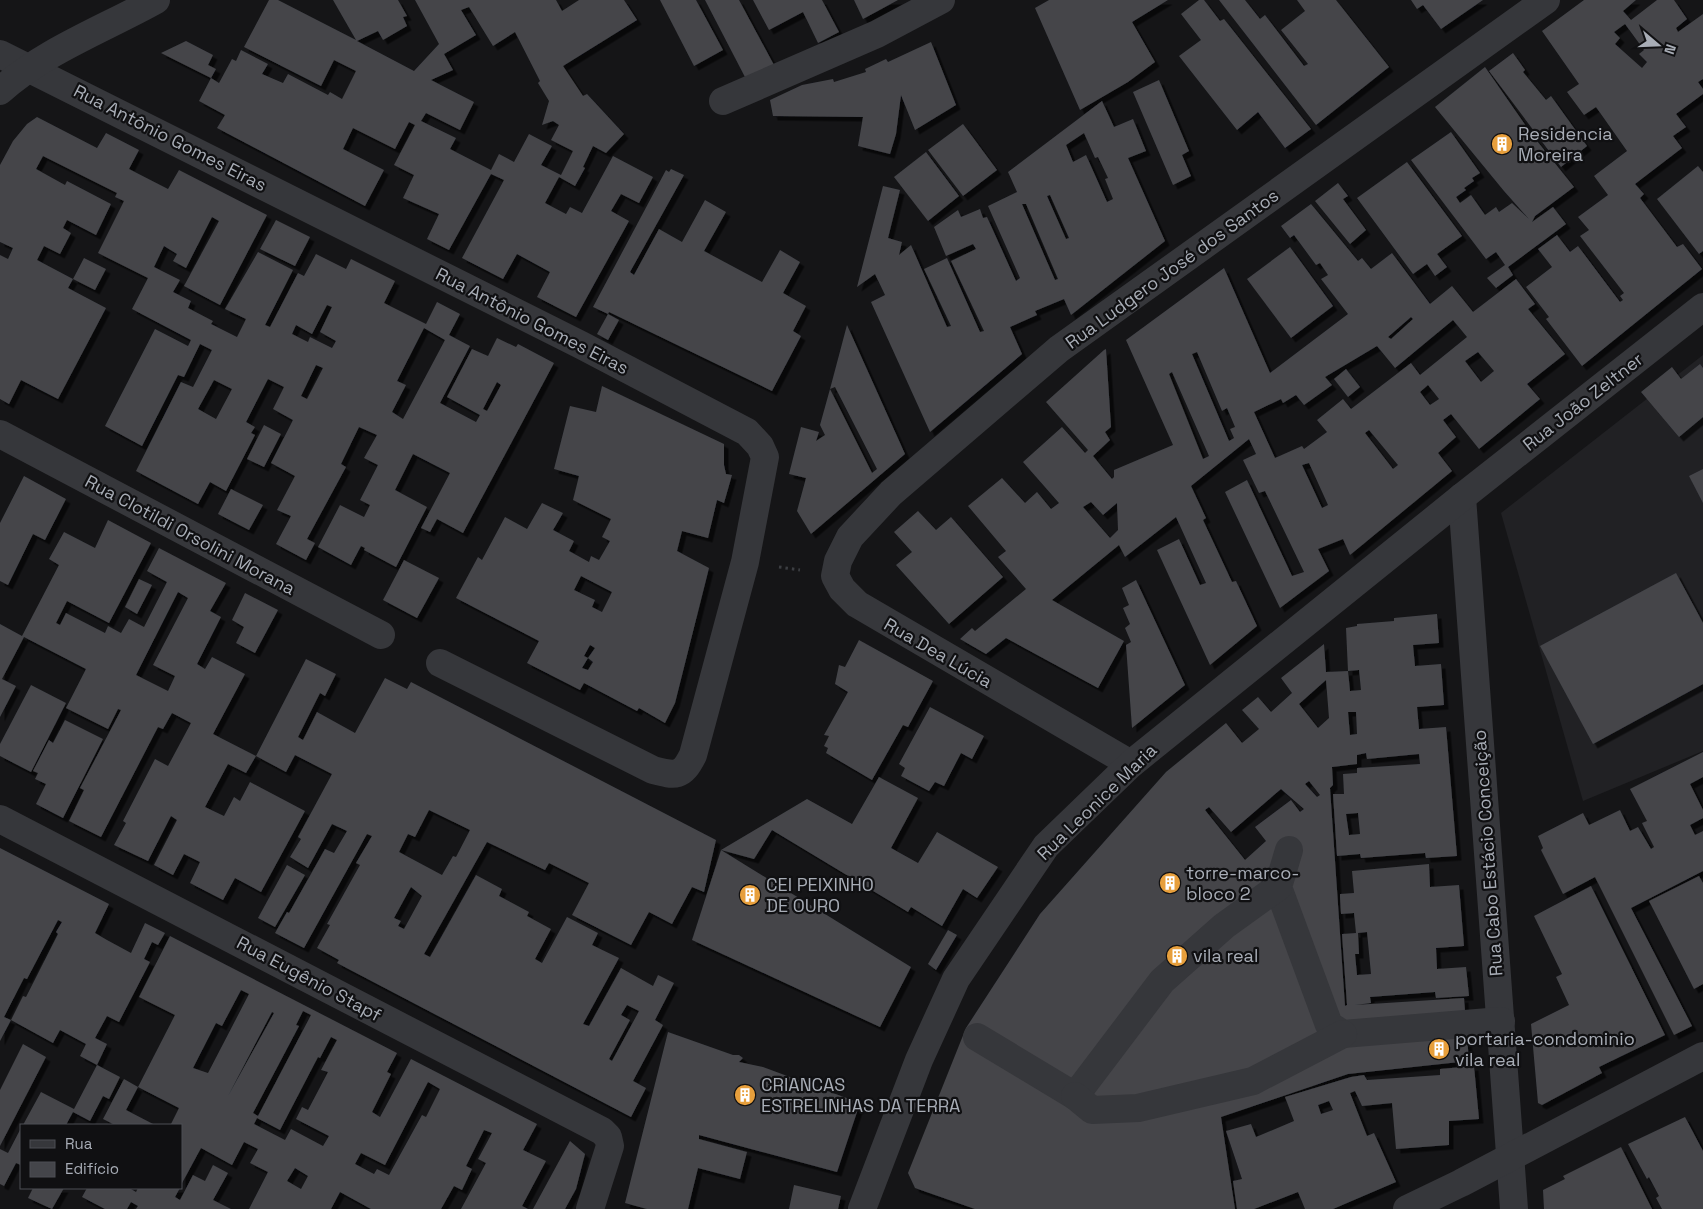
<svg xmlns="http://www.w3.org/2000/svg" width="1703" height="1209" font-family="'Space Grotesk',sans-serif">
	<style>
		.built { fill: #212124 }
		.building { fill: #44454a; fill-rule: evenodd; filter: url(#shadow) }
		.lines { fill: none; stroke-linecap: round; stroke-linejoin: round }
		.path { stroke: #3c3e42; stroke-width: 3; stroke-dasharray: 2.5 4; stroke-linecap: butt }
		.street { stroke: #36373b; stroke-width: 28 }
		.labels { text-anchor: middle; stroke-width: 4.5; stroke-linejoin: round; paint-order: stroke }
		.poi-label { font-size: 18px; fill: #a8adb6; stroke: #101012; text-anchor: start }
		.street-label { font-size: 18px; fill: #a8adb6; stroke: #101012 }
	</style>
	<defs>
		<filter id="shadow"><feDropShadow dx="4.5" dy="4.5" stdDeviation="0" flood-color="#0009"/></filter>
	</defs>
	<rect width="100%" height="100%" fill="#151517"/>
	<path class="built" d="M1703 355V751L1583 801 1501 513Z"/>
	<g class="building">
		<path d="M269 0H278L356 40 333 0H398L407 16 403 17 407 26 383 40 378 31 357 41 414 71 439 44 415 0H556L562 11 579 0H624L637 20 563 66 583 96 587 94 624 134 606 153 593 146 583 167 585 168 575 186 559 177 545 203 566 214 570 207 582 213 613 156 653 177 639 203 621 194 611 211 629 221 576 317 537 297 550 272 517 254 503 279 462 258 504 180 491 174 449 250 427 239 439 214 403 198 414 175 394 165 415 125 409 122 395 149 353 128 343 149 384 170 365 206 217 128 225 115 199 101 211 78 161 53 186 41 213 55 208 65 216 69 211 78 219 83 232 59 236 61 241 50 268 64 262 74 283 83 288 74 328 95 330 92 342 99 356 71 334 60 321 86 244 47ZM469 7 493 46 515 32 540 81 538 83 549 101 542 125 553 121 559 125 551 140 573 151 561 175 541 165 552 146 529 134 514 162 499 154 491 170 450 149 456 138 421 121 426 113 460 130 474 102 431 80 453 70 444 54 476 35 461 10Z"/>
		<path d="M660 0H696L723 50 694 66Z"/>
		<path d="M705 0H739L774 65 746 79Z"/>
		<path d="M753 0H822L839 32 818 43 803 12 769 30Z"/>
		<path d="M854 0H898L863 19Z"/>
		<path d="M1049 0H1168L1132 22 1155 62 1128 82 1080 110 1035 8Z"/>
		<path d="M1199 0H1204L1220 21 1224 19 1311 129 1285 148 1258 112 1237 130 1179 56 1201 40 1181 14Z"/>
		<path d="M1219 0H1245L1260 19 1265 15 1304 66 1308 64 1281 30 1305 11 1297 0H1336L1389 67 1316 125Z"/>
		<path d="M1411 0H1483L1441 29 1423 5 1417 9Z"/>
		<path d="M1584 0H1636L1623 11 1631 20 1657 0H1674L1687 19 1676 28 1678 32 1703 14V79L1698 82 1703 89V94L1676 114 1686 127 1673 136 1682 148 1635 184 1644 194 1640 198 1677 247 1683 244 1702 269 1582 366 1546 319 1549 317 1526 287 1552 267 1538 249 1557 235 1570 252 1578 246 1620 302 1623 300 1620 296 1624 293 1580 236 1589 230 1578 217 1608 195 1594 176 1627 151 1596 107 1584 115 1567 92 1579 84 1542 31ZM1625 24 1644 50 1639 54 1647 62 1642 68 1615 44 1620 38 1614 32Z"/>
		<path d="M931 42 956 105 915 130 901 95 896 134 890 154 858 146 863 117 773 116 770 100 802 85 833 79 834 82 866 72 865 69 886 59 888 62Z"/>
		<path d="M1513 53 1525 70 1523 72 1546 100 1551 96 1587 146 1561 167 1489 71Z"/>
		<path d="M1485 67 1533 136 1574 187 1535 216 1532 222 1553 207 1566 224 1508 267 1513 275 1496 288 1487 278 1505 265 1496 252 1486 259 1411 160 1451 132 1480 173 1472 178 1474 181 1464 188 1466 190 1456 197 1460 203 1471 195 1485 215 1496 207 1499 212 1512 203 1529 219 1504 191 1435 107Z"/>
		<path d="M1159 80 1189 151 1182 155 1191 176 1173 185 1133 92Z"/>
		<path d="M1102 101 1114 127 1133 119 1146 151 1128 158 1165 241 1071 315 1064 299 1035 311 1037 315 1010 327 1022 354 930 432 871 302 885 295 875 274 857 287 883 186 900 190 888 238 902 242 899 255 911 245 947 327 951 326 924 269 947 258 980 332 984 331 951 261 976 249 973 244 946 256 934 227 958 210 961 217 980 209 983 218 987 217 1016 281 1020 278 988 206 1017 192 1008 172ZM1084 133 1095 158 1098 157 1108 178 1105 179 1113 199 1107 202 1086 155 1073 162 1066 145ZM1050 195 1069 238 1066 239 1047 196ZM1022 204H1026L1058 279 1055 280Z"/>
		<path d="M37 117 97 148 106 133 139 150 129 169 168 189 179 170 267 215 220 305 184 286 219 221 212 217 186 268 173 261 177 254 164 246 154 267 180 280 173 292 191 301 188 308 213 321 211 324 237 337 246 319 225 309 258 252 293 270 265 325 270 327 298 273 304 276 316 254 346 269 351 259 395 281 384 303 426 324 437 302 460 314 449 335 470 346 440 403 476 422 480 415 447 397 472 349 488 356 497 338 516 347 518 344 554 363 463 533 437 519 430 532 421 528 450 473 413 454 395 490 427 507 396 567 364 550 365 548 361 546 351 565 318 547 340 505 364 517 370 505 360 500 378 465 364 458 377 435 359 427 341 464 346 467 307 539 315 543 306 560 276 544 291 516 277 510 295 476 271 463 293 420 273 409 284 387 268 379 246 422 255 427 251 433 255 435 226 491 210 482 198 504 136 471 181 382 193 387 212 350 200 344 184 377 178 375 142 446 105 426 155 329 188 346 191 340 132 309 148 278 98 253 124 201 115 197 117 193 43 156 36 169 65 185 67 181 111 204 96 235 67 220 63 228 71 233 60 254 44 246 37 260 73 279 84 258 106 269 95 290 73 279 68 288 106 308 58 399 21 380 9 404 0 399V255L8 259 13 248 0 242V165L13 141 27 124ZM327 305 332 307 320 332 336 341 332 348 310 337 308 342 292 334 296 325 312 334ZM424 328 445 340 403 419 392 412 406 385 397 381ZM316 365 323 368 307 399 301 396ZM214 380 232 389 216 419 198 409ZM497 382 501 385 487 411 483 409Z"/>
		<path d="M963 124 997 170 963 196 928 150Z"/>
		<path d="M926 152 959 196 928 221 894 177Z"/>
		<path d="M1407 162 1462 236 1437 254 1447 267 1435 276 1427 264 1413 274 1357 198Z"/>
		<path d="M1698 166 1703 172V251L1699 254 1657 199Z"/>
		<path d="M671 169 684 175 630 272 634 275 659 229 682 242 705 200 726 212 704 251 762 282 780 250 800 262 783 293 806 306 793 331 801 336 772 391 609 312 608 314 593 307 666 170 669 172Z"/>
		<path d="M1338 183 1348 196 1343 199 1366 230 1350 244 1315 201Z"/>
		<path d="M1311 204 1358 261 1362 258 1371 269 1392 253 1430 304 1452 286 1473 312 1516 279 1535 304 1528 309 1565 354 1527 384 1540 399 1479 449 1451 414 1443 420 1456 437 1438 453 1452 471 1350 555 1343 539 1318 549 1329 571 1280 608 1225 492 1247 480 1292 576 1304 572 1265 491 1259 493 1243 460 1256 454 1249 439 1191 486 1206 518 1203 520 1232 582 1236 581 1257 626 1210 665 1157 550 1179 539 1200 585 1206 583 1176 517 1125 557 1119 545 1052 600 1124 641 1098 688 1006 638 986 654 960 639 972 628 975 631 1026 589 998 557 1006 551 968 506 1002 478 1025 503 1037 492 1051 509 1059 503 1023 462 1062 427 1085 453 1088 450 1046 402 1104 350 1106 349 1111 427 1105 432 1110 440 1093 456 1112 479 1114 477V470L1173 445 1126 340 1224 268 1270 373 1348 314 1321 279 1328 275 1320 263 1316 265 1294 235 1290 238 1281 226ZM1411 317 1413 319 1391 339 1388 337ZM1453 320 1467 337 1420 375 1411 363 1351 409 1343 399 1317 420 1327 432 1304 449 1302 446 1275 458 1254 412 1281 399 1283 403 1296 395 1304 405 1332 385 1325 377 1377 346 1395 368ZM1197 352 1222 411 1227 408 1235 427 1230 429 1234 438 1229 441 1192 354ZM1478 352 1494 371 1481 382 1465 361ZM1172 372 1209 456 1203 459 1169 374ZM1428 385 1439 399 1430 405 1420 392ZM1369 430 1398 465 1393 469 1365 433ZM1309 463 1328 505 1322 508 1302 465ZM1091 502 1103 515 1117 503 1118 530 1110 538 1083 507Z"/>
		<path d="M276 220 310 237 295 266 260 249Z"/>
		<path d="M1290 247 1333 306 1291 338 1247 279Z"/>
		<path d="M608 314 619 320 608 340 597 334Z"/>
		<path d="M847 325 905 454 811 534 797 511 806 478 789 474 801 427 819 432 816 441 825 435 820 425 830 389 872 473 877 469 835 387 830 389Z"/>
		<path d="M1700 364 1703 368V417L1679 437 1641 392 1672 367 1681 379Z"/>
		<path d="M1346 369 1360 387 1348 397 1334 379Z"/>
		<path d="M602 386 724 444V465L726 474 732 475 724 503 717 500 708 538 682 531 677 551 709 568 675 703 665 723 639 708 637 711 584 683 580 690 527 663 539 641 456 598 478 557 482 560 505 517 527 529 542 503 563 513 553 530 574 541 569 551 589 562 591 556 599 560 610 541 602 537 611 519 573 500 579 476 554 469 570 406 596 412ZM581 576 612 592 602 612 592 607 595 600 574 590ZM590 645 595 648 588 658 584 656ZM588 658 593 662 588 670 582 668Z"/>
		<path d="M264 425 281 434 264 467 247 459Z"/>
		<path d="M1703 469V503L1689 476Z"/>
		<path d="M24 476 66 499 45 540 33 534 8 585 0 581V523Z"/>
		<path d="M231 489 263 505 249 530 218 514Z"/>
		<path d="M918 511 936 530 951 517 1003 577 949 624 896 565 912 552 894 532Z"/>
		<path d="M108 520 151 543 109 623 67 601 56 623 60 625 66 613 105 633 108 626 121 633 129 619 144 627 167 582 147 571 159 548 226 583 210 611 221 617 197 664 205 669 212 657 245 674 213 734 256 756 306 659 336 674 325 696 320 693 298 737 303 740 317 712 355 733 385 678 407 689 411 682 716 840 704 892 692 887 672 924 649 912 631 945 572 915 589 883 549 863 545 870 487 842 424 954 430 957 476 875 502 889 499 896 529 912 527 916 551 929 535 959 542 963 567 917 598 933 592 945 619 958 583 1024 589 1026 621 968 653 986 658 975 674 983 655 1020 663 1025 633 1081 646 1088 631 1117 337 963 339 960 317 948 330 925 327 924 360 865 356 863 372 836 367 834 304 948 275 933 287 912 289 913 325 849 334 853 347 831 332 824 308 868 290 857 301 839 298 837 332 774 295 755 286 772 256 756 246 773 228 764 205 807 224 816 234 797 240 801 250 782 305 811 261 892 235 878 223 900 190 883 200 862 184 854 173 875 154 865 177 820 171 816 148 861 114 845 126 823 123 821 155 759 168 766 191 723 172 713 163 729 158 727 101 837 69 821 84 790 80 788 121 710 118 709 108 729 66 708 86 669 24 637 2 679 16 686 0 717V624L22 636 59 565 49 559 64 532 95 548ZM178 592 188 598 153 665 175 676 168 691 136 675ZM429 810 470 830 456 857 453 856 442 875 399 852 408 834 415 837ZM411 887 422 896 404 929 398 926 401 921 394 918ZM627 1005 639 1011 612 1061 609 1059 630 1020 621 1015Z"/>
		<path d="M404 560 439 578 417 618 383 600Z"/>
		<path d="M1676 573 1703 623V684L1593 744 1540 646Z"/>
		<path d="M139 579 152 585 137 614 125 607Z"/>
		<path d="M1136 580 1185 685 1132 728 1126 645 1131 642 1125 628 1130 624 1123 608 1129 605 1122 588Z"/>
		<path d="M245 593 278 610 255 653 236 643 244 627 232 620Z"/>
		<path d="M1437 614 1439 643 1413 645 1415 666 1441 664 1444 705 1417 707 1419 729 1446 727 1457 856 1426 858 1425 853 1361 858 1360 854 1337 856 1333 794H1344L1343 774 1357 773V768L1420 764 1419 754 1367 759 1366 753 1357 755V764L1332 767 1333 785 1330 788 1345 1006 1347 1005 1342 934 1356 933 1354 913 1341 914 1340 897V894L1354 893 1352 871 1429 864 1430 887 1459 885 1464 946 1436 948 1437 969 1466 967 1469 996 1436 998 1435 992 1370 997 1371 1003 1355 1005 1464 998 1469 1061 1348 1074 1221 1117 1235 1209H975L915 1188 908 1173 966 1028 1040 914 1166 772 1226 723 1242 743 1259 729 1242 710 1258 697 1271 712 1292 693 1281 678 1324 644 1326 672 1348 671 1350 691 1361 690 1359 670 1348 671 1346 628 1357 626V624L1394 621V618ZM1326 680 1329 718 1318 728 1299 704ZM1348 712H1356L1357 734 1350 735ZM1309 781 1320 795 1317 797 1305 784ZM1281 789 1304 809 1300 812 1291 800 1255 827 1266 841 1245 860 1205 810 1209 807 1231 832ZM1358 813 1360 834 1349 835 1346 814ZM1367 932 1371 974 1357 975 1355 954H1359L1358 933Z"/>
		<path d="M859 640 933 681 908 727 903 725 872 780 826 753 828 748 824 746 829 736 824 735 848 692 835 684 839 665 845 667Z"/>
		<path d="M31 685 66 703 31 772 0 756V744Z"/>
		<path d="M930 707 984 736 972 759 961 753 944 786 935 782 929 791 901 776 905 768 899 764Z"/>
		<path d="M65 720 103 739 63 818 36 804 46 784 35 779 38 773 33 771 49 740 53 743Z"/>
		<path d="M1703 752V777L1690 784 1703 810V818L1690 825 1695 835 1703 831V871L1631 908 1692 1026 1674 1035 1595 877 1563 894 1541 850 1543 848 1538 836 1583 813 1589 825 1620 810 1630 831 1638 827 1651 849 1654 847 1642 823 1647 821 1630 789Z"/>
		<path d="M879 777 918 798 891 848 918 863 937 832 998 867 977 898 963 889 942 926 911 907 908 912 772 830 754 859 721 850 807 799 852 824Z"/>
		<path d="M0 848 109 904 95 933 107 940 131 953 145 923 165 933 158 945 152 942 144 959 150 962 119 1022 107 1016 95 1038 107 1044 97 1065 80 1056 86 1044 60 1030 53 1043 11 1020 23 996 26 997 58 934 56 932 62 922 58 920 27 979 24 978 4 1017 11 1020 0 1041Z"/>
		<path d="M721 850 911 967 880 1027 692 940Z"/>
		<path d="M287 865 305 875 275 927 258 918Z"/>
		<path d="M1699 876 1703 883V984L1694 989 1649 901Z"/>
		<path d="M1591 886 1665 1035 1599 1067 1602 1073 1542 1105 1538 1103 1531 1024 1569 1005 1556 977 1562 974 1534 916Z"/>
		<path d="M948 930 957 935 936 970 928 964Z"/>
		<path d="M170 936 397 1053 387 1072 391 1074 372 1112 380 1117 411 1059 537 1124 523 1150 546 1161 522 1206 528 1209H461L486 1163 478 1159 492 1133 484 1130 466 1166 472 1169 462 1190 454 1186 441 1209H371L340 1192 331 1209H249L268 1172 250 1163 258 1149 244 1142 232 1165 201 1148 181 1185V1125L171 1124 179 1108 138 1087 175 1015 139 997ZM241 990 249 994 208 1073 193 1068 216 1023 222 1026ZM303 1011 311 1015 258 1116 253 1113 299 1026 296 1025ZM272 1012 274 1013 228 1096ZM331 1037 337 1040 321 1070 328 1072 308 1110 302 1107 296 1119 329 1136 323 1146 291 1129 285 1140 254 1124 257 1118 280 1130 318 1057 320 1058ZM428 1082 440 1089 426 1117 422 1115 389 1175 377 1169 374 1174 355 1164 361 1153 385 1165ZM295 1168 308 1176 301 1189 287 1181Z"/>
		<path d="M668 1032 733 1055H739L743 1058 739 1062 763 1067 860 1103 837 1172 699 1135V1139L747 1152 740 1179 698 1168 688 1209H647L625 1203Z"/>
		<path d="M23 1044 46 1057 0 1146V1090Z"/>
		<path d="M97 1065 120 1077 109 1099 103 1096 90 1121 73 1112 66 1125H23L41 1092 74 1109Z"/>
		<path d="M1474 1066 1479 1119 1449 1121V1145L1396 1149 1392 1103 1362 1106 1355 1091 1350 1093 1367 1136 1374 1133 1396 1182 1333 1209H1305L1298 1192 1254 1209H1237L1233 1181 1242 1179 1226 1131 1251 1124 1256 1137 1294 1121 1285 1097 1351 1077 1364 1075 1367 1080 1440 1075V1069ZM1329 1101 1333 1110 1321 1114 1318 1105Z"/>
		<path d="M124 1079 138 1087 126 1110 155 1125H115L103 1119Z"/>
		<path d="M1685 1117 1703 1151V1209H1662L1656 1198 1659 1196 1649 1177 1647 1179 1628 1144Z"/>
		<path d="M21 1128V1165L16 1163 4 1186 0 1184V1149L8 1153Z"/>
		<path d="M570 1141 585 1154 576 1189 565 1209H533Z"/>
		<path d="M1621 1147 1652 1209H1544L1543 1190 1565 1179 1563 1176Z"/>
		<path d="M213 1165 228 1173 213 1200 231 1209H136L138 1206 131 1202 127 1209H105L82 1197 87 1188H132L131 1189 136 1192 138 1188H180L175 1197 180 1200 193 1175 205 1181Z"/>
		<path d="M794 1185 841 1196 838 1209H789Z"/>
		<path d="M33 1188H64L52 1209 28 1198Z"/>
	</g>
	<g class="lines">
		<path class="path" d="M779 567 800 570"/>
		<g class="street">
			<path d="M0 54 581 345 747 432 760 446 765 457 745 562 693 755C682 777 676 776 653 770L440 663"/>
			<path d="M0 91C44 51 104 29 156 0"/>
			<path d="M723 101 877 34 941 0"/>
			<path d="M0 434 381 635"/>
			<path d="M1462 497 1514 1209"/>
			<path d="M1131 764 857 604 842 589 835 576 838 561 850 537 891 493 1059 349 1546 0"/>
			<path d="M0 819 602 1131 608 1137 610 1146 590 1209"/>
			<path d="M1289 850 1278 887 1329 1025 1343 1034 1501 1021"/>
			<path d="M977 1037 1075 1096 1162 981 1224 926 1278 887"/>
			<path d="M1075 1096 1092 1110 1138 1108 1253 1081 1343 1034"/>
			<path d="M862 1209 919 1060 956 979 1046 846 1131 764 1462 497 1703 307"/>
			<path d="M1407 1209 1461 1183 1703 1056"/>
		</g>
	</g>
	<defs>
		<g id="building-disc" transform="scale(1.125)"><circle r="9.5" fill="#e79f3c" stroke="#101012"/><path d="M-4-6H4V6H1V3H-1V6H-4ZM-2.5-4.3h1.7v1.8h-1.7ZM.8-4.3h1.7v1.8H.8ZM-2.5-1h1.7V.8h-1.7ZM.8-1h1.7V.8H.8Z" fill="#fff"/></g>
	</defs>
	<g fill-rule="evenodd">
		<use href="#building-disc" x="1502" y="144"/>
		<use href="#building-disc" x="1170" y="883"/>
		<use href="#building-disc" x="750" y="895"/>
		<use href="#building-disc" x="1177" y="956"/>
		<use href="#building-disc" x="1439" y="1049"/>
		<use href="#building-disc" x="745" y="1095"/>
	</g>
	<g class="labels">
		<g class="poi-label">
			<text x="1518" y="140">Residencia<tspan x="1518" dy="21">Moreira</tspan></text>
			<text x="1186" y="879">torre-marco-<tspan x="1186" dy="21">bloco 2</tspan></text>
			<text x="766" y="891">CEI PEIXINHO<tspan x="766" dy="21">DE OURO</tspan></text>
			<text x="1193" y="962">vila real</text>
			<text x="1455" y="1045">portaria-condominio<tspan x="1455" dy="21">vila real</tspan></text>
			<text x="761" y="1091">CRIANCAS<tspan x="761" dy="21">ESTRELINHAS DA TERRA</tspan></text>
		</g>
		<g class="street-label">
			<text transform="translate(170 138) rotate(27)" y="6">Rua Antônio Gomes Eiras</text>
			<text transform="translate(1172 269) rotate(-36)" y="6">Rua Ludgero José dos Santos</text>
			<text transform="translate(532 321) rotate(27)" y="6">Rua Antônio Gomes Eiras</text>
			<text transform="translate(1583 402) rotate(-38)" y="6">Rua João Zeltner</text>
			<text transform="translate(190 535) rotate(28)" y="6">Rua Clotildi Orsolini Morana</text>
			<text transform="translate(938 653) rotate(30)" y="6">Rua Dea Lúcia</text>
			<text transform="translate(1097 802) rotate(-44)" y="6">Rua Leonice Maria</text>
			<text transform="translate(1488 853) rotate(-94)" y="6">Rua Cabo Estácio Conceição</text>
			<text transform="translate(309 979) rotate(28)" y="6">Rua Eugênio Stapf</text>
		</g>
	</g>
	<rect x="20" y="1124" width="162" height="65" fill="#101012" stroke="#4d4f54"/>
	<rect x="30" y="1140" width="25" height="8" fill="#36373b" stroke="#4d4f54"/>
	<text x="65" y="1149" font-size="15" fill="#a8adb6">Rua</text>
	<rect x="30" y="1162" width="25" height="15" fill="#44454a" stroke="#4d4f54"/>
	<text x="65" y="1174" font-size="15" fill="#a8adb6">Edifício</text>
	<g transform="translate(1658 45) rotate(109)" stroke="#101012" stroke-width="4" paint-order="stroke">
	<path d="M0-4L9 19L0 12L-9 19Z" fill="#a8adb6"/>
	<text y="-8" font-size="14" font-weight="bold" text-anchor="middle" fill="#a8adb6">N</text>
	</g>
</svg>
